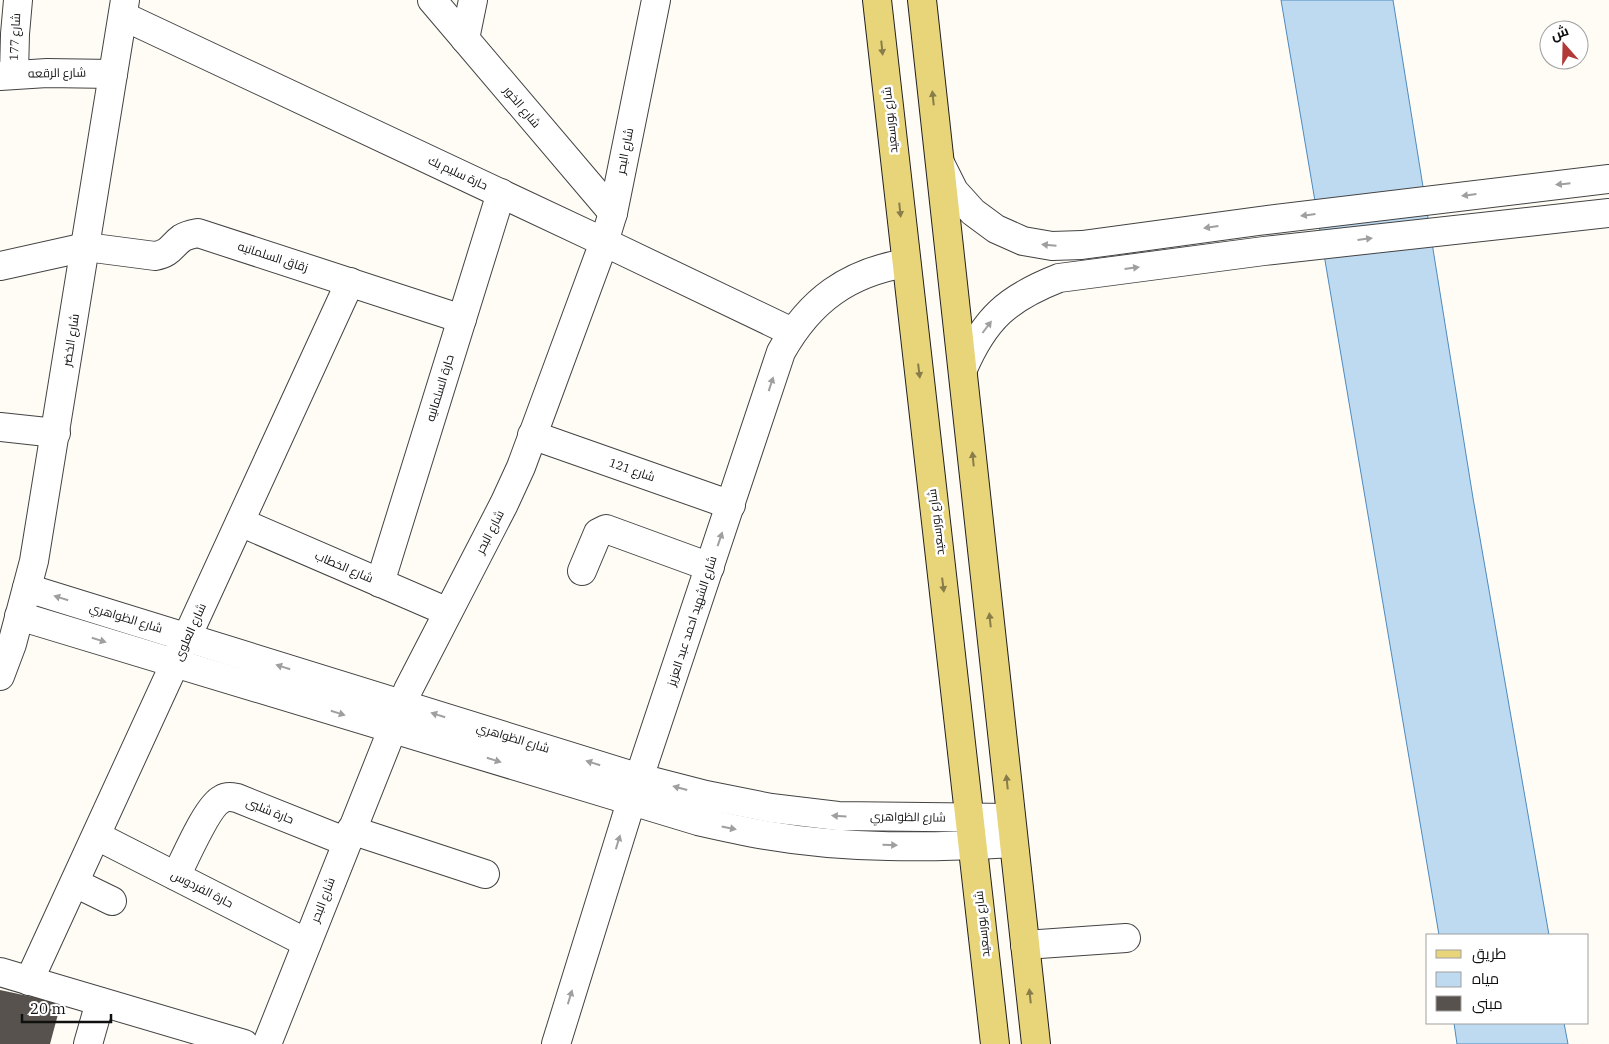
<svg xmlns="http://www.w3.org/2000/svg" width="1609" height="1044" font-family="'IBM Plex Serif',Cairo,serif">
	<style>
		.water { fill: #bedaf0; stroke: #4d8abf }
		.building { fill: #57524d }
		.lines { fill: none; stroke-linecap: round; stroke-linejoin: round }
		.minor-casing { stroke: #434343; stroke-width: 30 }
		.major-casing { stroke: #212121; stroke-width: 30 }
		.minor { stroke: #fff; stroke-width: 28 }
		.major { stroke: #e9d579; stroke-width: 28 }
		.oneway { fill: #877c4a }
		.oneway2 { fill: #9f9f9f }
		.labels { text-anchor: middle; stroke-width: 5; stroke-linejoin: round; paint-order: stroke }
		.street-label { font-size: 12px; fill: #101010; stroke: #fff }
	</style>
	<rect width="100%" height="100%" fill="#fefcf4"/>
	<g class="water">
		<path d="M1281 0H1393L1473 498 1549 935H1439Z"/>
		<path d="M1454 1023H1564L1568 1044H1457Z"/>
	</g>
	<path class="building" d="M0 990 61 1003 50 1044H0Z"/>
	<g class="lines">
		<g class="minor-casing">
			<g id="minor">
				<path d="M432 0 613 213"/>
				<path d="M123 16 604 242 792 332"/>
				<path d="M465 39 473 0"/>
				<path d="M14 74 15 34 18 0"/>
				<path d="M0 76 47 73 113 74"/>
				<path d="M941 165 954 191 973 212 996 229 1023 241 1052 246 1082 245 1259 221 1609 179"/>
				<path d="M0 266 86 247 155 256C171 253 171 246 182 238 187 235 193 234 198 233L462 319"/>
				<path d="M963 369C985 318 1008 298 1059 278L1264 251 1609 213"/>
				<path d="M0 427 56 433"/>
				<path d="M532 435 731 505"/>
				<path d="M240 522 448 612"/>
				<path d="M582 571 598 533 606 529 710 567"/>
				<path d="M380 583 501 193"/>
				<path d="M27 588 640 778 706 795 771 808 838 816 1011 818"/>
				<path d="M19 616 698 821C720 826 742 831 765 835 846 849 931 848 1013 843"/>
				<path d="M0 676 12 644 34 561 125 0"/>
				<path d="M351 830 485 874"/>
				<path d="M97 836 307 943"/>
				<path d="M176 876C185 859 207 806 222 799 227 796 232 797 237 798L347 842"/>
				<path d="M75 883 112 901"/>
				<path d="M1025 945 1126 938"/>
				<path d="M0 972 244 1044"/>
				<path d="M29 981 350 282"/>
				<path d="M88 1044 100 1002"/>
				<path d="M267 1044 408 690 504 504 521 467 604 242 613 213 656 0"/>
				<path d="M556 1044 631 802 781 352C810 300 848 273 906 263"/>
			</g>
		</g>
		<g class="major-casing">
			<g id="major">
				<path d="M877 0 995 1044"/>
				<path d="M922 0 1036 1044"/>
			</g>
		</g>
		<use href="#minor" class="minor"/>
		<use href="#major" class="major"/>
	</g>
	<defs><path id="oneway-solid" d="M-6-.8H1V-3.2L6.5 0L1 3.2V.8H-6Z" transform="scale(1.25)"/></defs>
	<g class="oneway">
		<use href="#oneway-solid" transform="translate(882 48) rotate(84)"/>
		<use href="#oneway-solid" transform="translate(933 98) rotate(-96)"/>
		<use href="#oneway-solid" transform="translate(900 210) rotate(84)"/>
		<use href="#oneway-solid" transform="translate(919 371) rotate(83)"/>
		<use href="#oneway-solid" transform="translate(973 459) rotate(-96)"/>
		<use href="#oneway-solid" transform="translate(943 585) rotate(83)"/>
		<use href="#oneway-solid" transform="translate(990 620) rotate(-96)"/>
		<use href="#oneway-solid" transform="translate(1007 782) rotate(-96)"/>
		<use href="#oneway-solid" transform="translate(1030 996) rotate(-96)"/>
	</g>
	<g class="oneway2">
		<use href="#oneway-solid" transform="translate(1563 184) rotate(174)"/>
		<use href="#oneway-solid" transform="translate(1469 195) rotate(173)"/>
		<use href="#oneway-solid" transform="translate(1308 215) rotate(173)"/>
		<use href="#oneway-solid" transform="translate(1211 227) rotate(172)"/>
		<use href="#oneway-solid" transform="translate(1365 239) rotate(-7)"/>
		<use href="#oneway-solid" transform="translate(1049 245) rotate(-175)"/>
		<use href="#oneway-solid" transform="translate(1132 268) rotate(-7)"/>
		<use href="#oneway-solid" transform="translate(987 327) rotate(-53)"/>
		<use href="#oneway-solid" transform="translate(771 384) rotate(-72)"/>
		<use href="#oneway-solid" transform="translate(720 539) rotate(-71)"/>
		<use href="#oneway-solid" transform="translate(61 598) rotate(-163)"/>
		<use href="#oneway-solid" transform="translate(99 640) rotate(17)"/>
		<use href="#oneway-solid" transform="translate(283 667) rotate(-163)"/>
		<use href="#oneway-solid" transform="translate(338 713) rotate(17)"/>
		<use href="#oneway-solid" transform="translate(438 715) rotate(-163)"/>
		<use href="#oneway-solid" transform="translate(494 760) rotate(17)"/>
		<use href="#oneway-solid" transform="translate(593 763) rotate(-163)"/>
		<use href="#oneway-solid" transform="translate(680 788) rotate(-165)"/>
		<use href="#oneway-solid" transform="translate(839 816) rotate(-177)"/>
		<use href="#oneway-solid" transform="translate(729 828) rotate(11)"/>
		<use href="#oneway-solid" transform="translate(618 842) rotate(-73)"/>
		<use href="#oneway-solid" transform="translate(890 845) rotate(2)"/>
		<use href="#oneway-solid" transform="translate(570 997) rotate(-73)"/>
	</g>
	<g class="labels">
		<g class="street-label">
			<text transform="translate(15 37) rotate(-87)" y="4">شارع 177</text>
			<text transform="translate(57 73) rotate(-1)" y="4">شارع الرقعه</text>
			<text transform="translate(522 107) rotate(50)" y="4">شارع الخور</text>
			<text transform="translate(890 120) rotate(-96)" y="4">شارع بورسعيد</text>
			<text transform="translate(625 151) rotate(-79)" y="4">شارع البحر</text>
			<text transform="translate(458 173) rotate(25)" y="4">حارة سليم بك</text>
			<text transform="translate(273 257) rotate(18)" y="4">زقاق السلمانيه</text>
			<text transform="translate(71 340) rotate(-81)" y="4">شارع الخضر</text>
			<text transform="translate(440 388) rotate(-73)" y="4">حارة السلمانيه</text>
			<text transform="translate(632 470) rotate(19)" y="4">شارع 121</text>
			<text transform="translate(936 522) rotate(-97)" y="4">شارع بورسعيد</text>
			<text transform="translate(490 532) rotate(-63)" y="4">شارع البحر</text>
			<text transform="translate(344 567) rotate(23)" y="4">شارع الخطاب</text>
			<text transform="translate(126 618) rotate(17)" y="4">شارع الظواهري</text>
			<text transform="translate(692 621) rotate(-72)" y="4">شارع الشهيد احمد عبد العزيز</text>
			<text transform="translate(190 632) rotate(-66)" y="4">شارع العلوى</text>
			<text transform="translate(513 738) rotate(17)" y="4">شارع الظواهري</text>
			<text transform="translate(270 811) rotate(22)" y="4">حارة شلبى</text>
			<text transform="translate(908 817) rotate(1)" y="4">شارع الظواهري</text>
			<text transform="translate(202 889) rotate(27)" y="4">حارة الفردوس</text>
			<text transform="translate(323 900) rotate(-69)" y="4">شارع البحر</text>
			<text transform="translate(982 924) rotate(-96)" y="4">شارع بورسعيد</text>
		</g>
	</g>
	<rect x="1426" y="934" width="162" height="90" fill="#ffffff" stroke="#9f9f9f"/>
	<rect x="1436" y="950" width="25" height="8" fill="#e9d579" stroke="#9f9f9f"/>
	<text x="1472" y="959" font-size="15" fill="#101010">طريق</text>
	<rect x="1436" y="972" width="25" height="15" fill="#bedaf0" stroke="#9f9f9f"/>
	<text x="1472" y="984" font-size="15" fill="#101010">مياه</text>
	<rect x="1436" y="996" width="25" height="15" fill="#57524d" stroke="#9f9f9f"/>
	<text x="1472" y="1009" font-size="15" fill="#101010">مبنى</text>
	<g transform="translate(1564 45) rotate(340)"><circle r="24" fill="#ffffff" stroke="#9f9f9f"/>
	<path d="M0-4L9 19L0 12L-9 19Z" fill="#b13937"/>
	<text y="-8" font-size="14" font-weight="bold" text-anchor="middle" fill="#101010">ش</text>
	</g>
	<path d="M22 1014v8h89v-8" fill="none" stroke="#101010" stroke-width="2.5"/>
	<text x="30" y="1014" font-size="15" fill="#101010" stroke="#ffffff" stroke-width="4" paint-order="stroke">20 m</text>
</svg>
